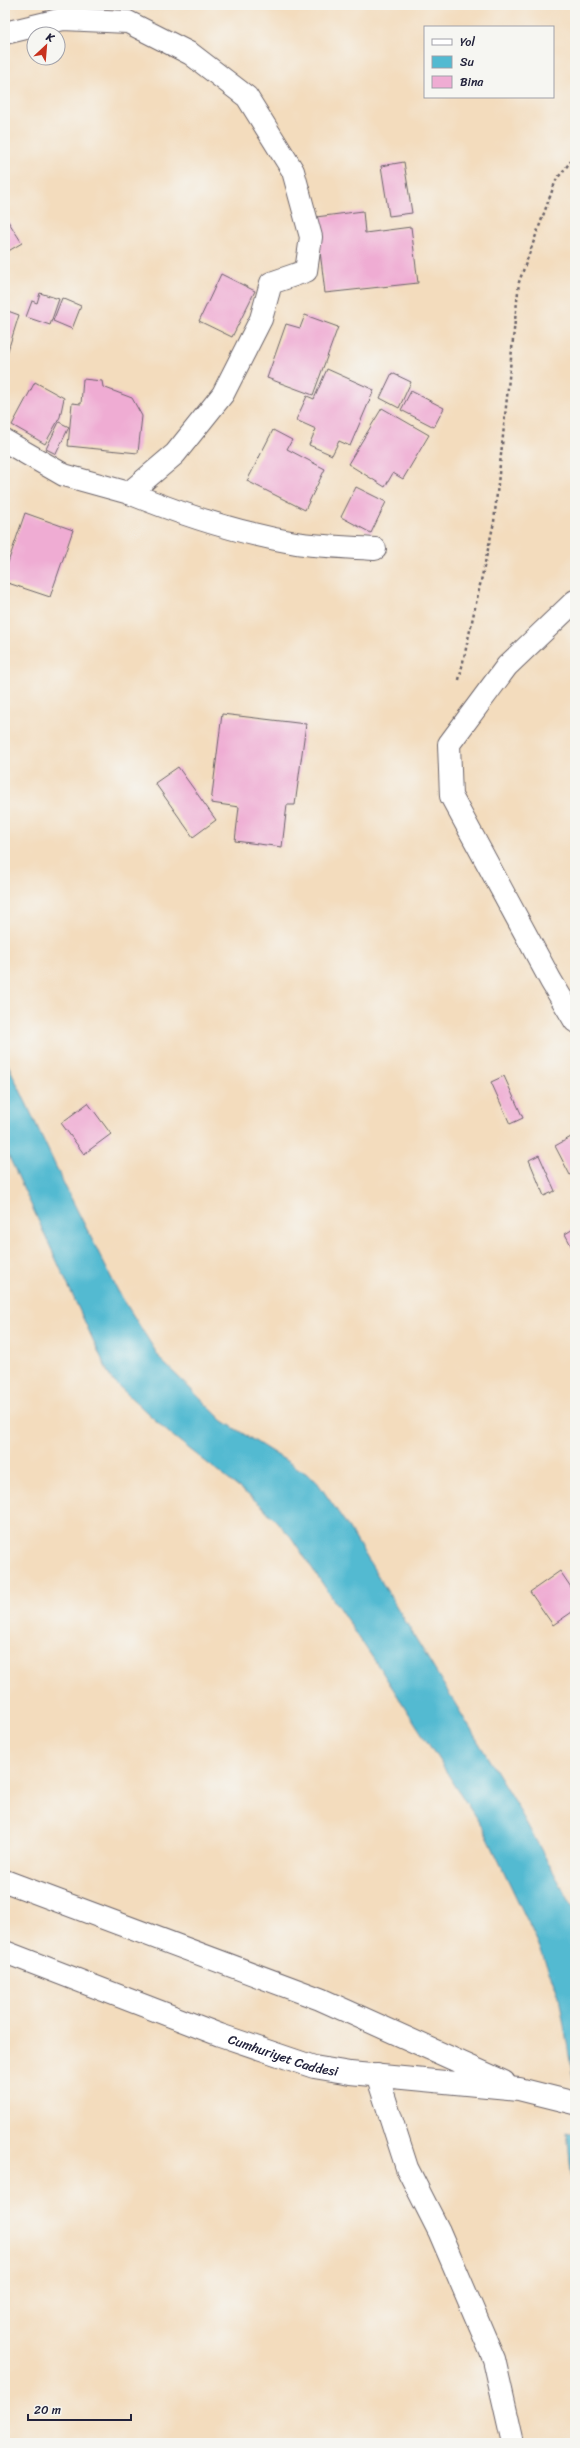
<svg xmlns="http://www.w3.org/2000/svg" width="580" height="2448" font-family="Sriracha,sans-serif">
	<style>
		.water { fill: #53bad1; stroke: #3a6e86 }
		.building { fill: #efacd3 }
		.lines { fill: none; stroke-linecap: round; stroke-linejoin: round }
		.minor-casing { stroke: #6b6368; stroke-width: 24 }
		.path { stroke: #6b6368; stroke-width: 2.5; stroke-dasharray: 3 3; stroke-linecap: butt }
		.minor { stroke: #fff; stroke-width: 22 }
		.labels { text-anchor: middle; stroke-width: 4; stroke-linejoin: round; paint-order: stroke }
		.street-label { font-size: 13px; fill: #22223b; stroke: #f6f6f2 }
	</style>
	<rect width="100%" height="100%" fill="#f6f6f2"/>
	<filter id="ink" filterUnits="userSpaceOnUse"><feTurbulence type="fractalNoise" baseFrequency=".025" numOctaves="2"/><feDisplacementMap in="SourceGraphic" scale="8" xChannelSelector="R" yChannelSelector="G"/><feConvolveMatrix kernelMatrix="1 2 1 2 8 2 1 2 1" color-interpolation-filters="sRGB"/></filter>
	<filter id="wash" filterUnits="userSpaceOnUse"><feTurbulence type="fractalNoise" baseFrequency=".012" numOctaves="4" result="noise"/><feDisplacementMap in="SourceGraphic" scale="16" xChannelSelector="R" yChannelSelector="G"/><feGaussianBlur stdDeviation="0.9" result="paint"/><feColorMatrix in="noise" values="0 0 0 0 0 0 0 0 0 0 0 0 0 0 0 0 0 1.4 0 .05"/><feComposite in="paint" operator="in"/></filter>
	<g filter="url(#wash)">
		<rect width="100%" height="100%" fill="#f3dcbd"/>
		<g class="water">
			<path d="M5 1058 66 1188 118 1291 161 1360 223 1421 315 1479 349 1528 517 1806 575 1911V2078H573L559 1996 538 1943 485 1832 381 1670 291 1537 261 1505 169 1433 111 1379 5 1148Z"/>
			<path d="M567 2131 575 2133V2213Z"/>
		</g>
		<g id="blocks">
			<g class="building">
				<path d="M404 162 412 213 389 216 381 166Z"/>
				<path d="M363 211 365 233 411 227 418 283 325 293 316 217Z"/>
				<path d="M8 221 22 243 5 253V222Z"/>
				<path d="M221 274 255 291 232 337 199 321Z"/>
				<path d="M40 293 59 299 50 325 26 317 32 301 37 303Z"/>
				<path d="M62 298 81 306 72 329 53 321Z"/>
				<path d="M5 310 19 315 5 360Z"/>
				<path d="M305 315 338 327 313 395 267 378 286 324 300 328Z"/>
				<path d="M327 369 374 390 350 446 339 441 332 455 309 445 316 429 296 420 307 396 314 399Z"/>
				<path d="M392 373 411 382 399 408 380 398Z"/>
				<path d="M83 379 102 381 103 387 132 398 142 416 138 453 68 446 72 403 81 404Z"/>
				<path d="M35 382 64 398 60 417 45 444 12 425Z"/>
				<path d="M411 391 444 408 434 427 401 410Z"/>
				<path d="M382 408 429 435 403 479 393 473 385 487 348 464Z"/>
				<path d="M59 422 69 427 56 454 46 449Z"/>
				<path d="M273 430 292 440 287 449 325 469 305 510 247 481Z"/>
				<path d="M356 487 386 502 371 533 341 517Z"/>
				<path d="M25 513 73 530 50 597 5 582V571Z"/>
				<path d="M222 714 306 724 295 805H287L282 847 235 841 239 807 211 803Z"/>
				<path d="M178 767 216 820 193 837 155 783Z"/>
				<path d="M504 1076 523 1118 510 1124 491 1082Z"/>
				<path d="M88 1103 111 1134 84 1154 61 1123Z"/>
				<path d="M571 1137 575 1144V1173L570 1175 555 1146Z"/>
				<path d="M539 1155 555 1191 544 1196 529 1160Z"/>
				<path d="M575 1228V1253L565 1234Z"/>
				<path d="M560 1571 575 1593V1610L553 1625 530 1592Z"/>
			</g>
		</g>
	</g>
	<g filter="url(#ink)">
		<use href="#blocks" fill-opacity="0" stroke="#6b6368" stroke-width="1"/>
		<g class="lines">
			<g class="minor-casing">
				<g id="minor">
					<path d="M5 33 63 19 128 22 191 54 247 97 293 171 311 237 306 271 271 283 261 319 223 394 175 454 129 493 64 475 5 441"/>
					<path d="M129 493C183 515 238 533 296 543 321 547 349 547 375 549"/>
					<path d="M575 601 507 666 449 744 451 796 551 981 575 1021"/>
					<path d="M5 1881 320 1999 504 2082"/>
					<path id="s1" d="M5 1952 220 2035 314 2067 350 2073 519 2089 575 2103"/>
					<path d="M377 2075 407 2168 439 2231 494 2359 513 2443"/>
				</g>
			</g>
			<path class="path" d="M459 680 494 522 519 282 556 180 575 156"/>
			<use href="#minor" class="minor"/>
		</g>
	</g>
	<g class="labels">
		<g class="street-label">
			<text dy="5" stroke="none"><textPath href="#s1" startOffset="297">Cumhuriyet Caddesi</textPath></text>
		</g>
	</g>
	<rect width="580" height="2448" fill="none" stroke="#f6f6f2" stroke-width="20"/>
	<rect x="424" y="26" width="130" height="72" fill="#f6f6f2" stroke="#a1a1a9"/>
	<rect x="432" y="39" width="20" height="6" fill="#ffffff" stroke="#a1a1a9"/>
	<text x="460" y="46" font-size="12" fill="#22223b">Yol</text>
	<rect x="432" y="56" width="20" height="12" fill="#53bad1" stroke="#a1a1a9"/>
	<text x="460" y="66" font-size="12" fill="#22223b">Su</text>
	<rect x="432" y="76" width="20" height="12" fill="#efacd3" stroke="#a1a1a9"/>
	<text x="460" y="86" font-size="12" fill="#22223b">Bina</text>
	<g transform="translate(46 46) rotate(26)"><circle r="19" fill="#f6f6f2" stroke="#a1a1a9"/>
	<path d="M0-3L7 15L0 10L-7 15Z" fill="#c8321e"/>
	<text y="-6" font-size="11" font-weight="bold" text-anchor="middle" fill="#22223b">K</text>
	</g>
	<path d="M28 2414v6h103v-6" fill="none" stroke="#22223b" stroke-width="2"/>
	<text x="34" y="2414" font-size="12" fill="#22223b" stroke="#f6f6f2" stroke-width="3" paint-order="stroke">20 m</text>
</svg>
